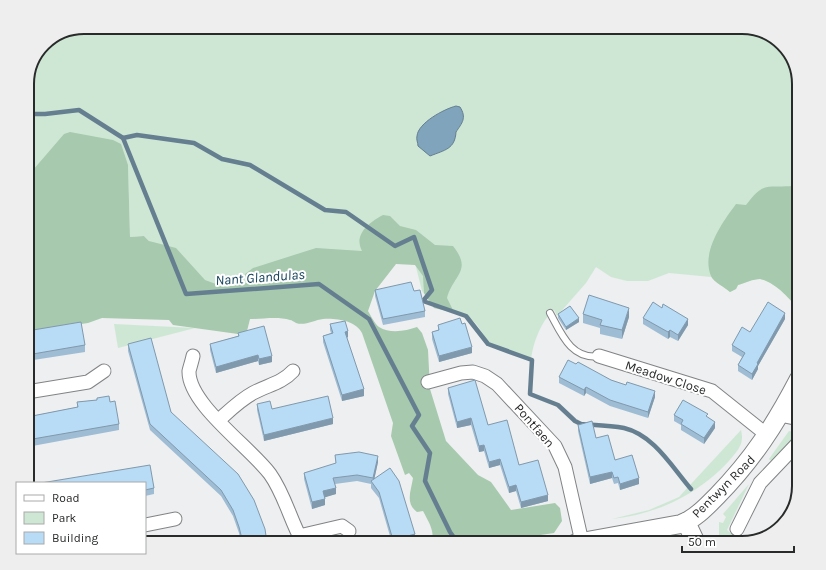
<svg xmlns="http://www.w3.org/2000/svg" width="826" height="570" font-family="Karla,sans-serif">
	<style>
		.green { fill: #cee7d4 }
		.forest { fill: #a7c9ae }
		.water { fill: #7fa4bb; stroke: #657f90 }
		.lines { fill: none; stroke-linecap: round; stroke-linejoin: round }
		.stream { stroke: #657f90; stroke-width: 4.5 }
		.lane-casing { stroke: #818385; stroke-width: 8 }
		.street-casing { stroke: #818385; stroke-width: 15 }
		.secondary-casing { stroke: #818385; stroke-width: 20 }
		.lane { stroke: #fff; stroke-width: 6 }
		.street { stroke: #fff; stroke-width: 13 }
		.secondary { stroke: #fff; stroke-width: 18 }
		.wall { fill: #9ebcd4 }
		.shaded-wall { fill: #8199ac }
		.building { fill: #b8dbf6; stroke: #8199ac }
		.labels { text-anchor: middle; stroke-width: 4; stroke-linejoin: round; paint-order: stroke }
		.street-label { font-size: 13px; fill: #292a2a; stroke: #fff }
		.water-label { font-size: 14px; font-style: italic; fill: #11405a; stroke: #fff }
		.rim { fill: none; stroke: #292a2a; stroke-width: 2 }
	</style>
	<rect width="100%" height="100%" fill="#edeff0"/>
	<g class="green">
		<path d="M84 27H742L774 37 793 59 799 84V311C792 300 774 281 760 279 753 279 745 283 738 285L736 289 730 292 711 277 669 273 648 281H627L611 277 596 267 586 283 557 316 554 310C541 321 533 343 531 360L515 356 507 350 488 343C472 311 466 317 434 308L422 291 413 255 219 307 144 236 130 237 128 165 27 308V81L44 44Z"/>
		<path d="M114 324 195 328 118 348Z"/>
		<path d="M741 430C745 445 737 451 728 462 697 495 657 514 612 519L649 510 679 497Z"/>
		<path d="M789 431 799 433 771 461 769 459Z"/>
		<path d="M749 484 727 530 741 542 726 543 727 542 719 538V522L723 523 726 517 723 514Z"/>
		<path d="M330 535 338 543H314L313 540Z"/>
	</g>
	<g class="forest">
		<path d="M172 27H214L199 34Z"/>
		<path d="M70 132 113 140 121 144 128 165 130 237 144 236 149 241 176 248 205 280 224 287 247 283 245 274 253 268 316 248 362 251C353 234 370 222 383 215L390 216 400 226 416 230 435 245 453 246C473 271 453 275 447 298L454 312 434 308 424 293 423 276 415 265 396 264 375 291 368 311C371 316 375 324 379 327 390 334 406 331 417 327L422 333 428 350 430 389 446 441 478 475 491 482 511 510 555 503 560 508 562 521 554 533 487 543H437C432 539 433 536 432 531 431 525 426 517 423 511L417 512C405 503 411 491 413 478L409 473 405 475 391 436 393 423 362 333C356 321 337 318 323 319 314 320 305 326 296 323 294 322 292 320 290 320 278 316 262 319 250 319L247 331 238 334 173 325 169 320 102 318 88 323 27 332V177L64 134Z"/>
		<path d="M799 180V311C792 300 774 281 760 279 753 279 745 283 738 285L736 289 730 292C725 287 714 283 711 276 701 252 722 223 736 204L746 205C764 181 766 188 793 186Z"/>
	</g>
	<path class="water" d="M456 106 460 107C467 118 462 123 456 132 455 149 445 150 430 156L418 146C418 143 416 139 417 136 418 123 444 109 456 106Z"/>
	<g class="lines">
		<g class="stream">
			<path d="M27 114H45L79 110 123 138 186 294 319 284 369 319 419 415 412 426 430 453 425 481 450 532 458 543"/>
			<path d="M123 138 137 135 194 143 222 159 250 165 325 210 346 212 395 246 414 237 432 290 423 301 466 316 488 344 532 360 530 394 558 405 575 421 581 424C595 425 610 425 624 428 654 435 672 467 691 489"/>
		</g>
		<g class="lane-casing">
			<path id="lane" d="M550 313C561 333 571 360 599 356"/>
		</g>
		<g class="street-casing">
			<g id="street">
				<path d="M193 356C192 361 190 367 189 371 188 404 250 447 270 474 285 495 290 520 303 543"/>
				<path d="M599 356 712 391 767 435"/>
				<path d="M428 382 461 373 473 372 485 376 497 384 555 446 565 467 582 542"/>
				<path d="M27 392 88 382 104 371"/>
				<path d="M780 415 799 419"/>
				<path d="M219 420C230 410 240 400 253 393 268 385 282 383 293 371"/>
				<path d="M145 525 175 519"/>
				<path d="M737 529 760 483 799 442"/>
				<path d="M299 536 342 526 349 531"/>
			</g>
		</g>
		<g class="secondary-casing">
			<g id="secondary">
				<path d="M686 522 696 543"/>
				<path d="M576 543 681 524C695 519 706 507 717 496 753 459 775 425 799 379"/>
			</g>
		</g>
		<use href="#lane" class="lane"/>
		<use href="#street" class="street"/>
		<use href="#secondary" class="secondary"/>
	</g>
	<g class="wall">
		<path d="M375 290 414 291 425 311V317L383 325 375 296Z"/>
		<path d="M558 314 579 322 566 330 558 318Z"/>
		<path d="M583 314 629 317 622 339 600 334V328L583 323Z"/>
		<path d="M643 318 688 325 678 341 670 337 668 339 643 324Z"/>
		<path d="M785 319 758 366V369L752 380 738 371V365L742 357 732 351V345L750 332Z"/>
		<path d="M330 324 348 337 347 338 364 396 342 401 323 342V336L331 333 330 330Z"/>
		<path d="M438 325 472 353 439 362 432 339V332L438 330Z"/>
		<path d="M27 331 85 345V352L27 361Z"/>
		<path d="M238 333 272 362 259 365 258 361 216 373 210 350V344L238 336Z"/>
		<path d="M128 344 171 412 267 543H241L239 533 233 516 221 496 150 430 128 351Z"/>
		<path d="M576 364 611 380 655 397 648 418 610 406 586 393 584 396 559 383V377Z"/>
		<path d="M448 388 488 425 548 501 521 508 516 491 509 493 500 465 489 468 484 451 479 452 471 425 457 428 448 394Z"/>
		<path d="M97 398 110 402 119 424V430L27 447V417L77 407V402L97 400Z"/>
		<path d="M257 404 272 409 333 424 264 441 257 410Z"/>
		<path d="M674 415 708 417 715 428 704 444 681 430V425L674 421Z"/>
		<path d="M578 425 596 438 615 460 639 484 620 490 618 483 614 484 612 478 590 484 578 431Z"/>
		<path d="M335 455 378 462 374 480 415 540 403 543H392L379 498 371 488V484L357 481 335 484 336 494 324 497 325 505 312 509 304 479V473L336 464Z"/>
		<path d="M145 483 154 488V494L145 496Z"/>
	</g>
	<g class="shaded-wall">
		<path d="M629 308V317L622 339V330Z"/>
		<path d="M785 313V319L758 366V369L752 380V374L757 363Z"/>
		<path d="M579 318V322L566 330V327Z"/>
		<path d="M688 319V325L678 341V335Z"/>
		<path d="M670 330V337L668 339V332Z"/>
		<path d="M348 331V337L345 338V332Z"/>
		<path d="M472 347V353L439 362V356Z"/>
		<path d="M258 355V361L216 373V367Z"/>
		<path d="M272 356V362L259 365V359Z"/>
		<path d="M586 387V393L584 396V390Z"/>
		<path d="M364 389V396L342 401V395Z"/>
		<path d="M655 391V397L648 418V412Z"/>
		<path d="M333 418V424L264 441V435Z"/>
		<path d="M471 418V425L457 428V422Z"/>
		<path d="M715 422V428L704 444V438Z"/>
		<path d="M484 445V451L479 452V446Z"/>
		<path d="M378 456V462L373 485V478Z"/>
		<path d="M500 459V465L489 468V462Z"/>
		<path d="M612 472V478L590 484V477Z"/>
		<path d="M639 478V484L620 490V484Z"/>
		<path d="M516 485V491L509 493V487Z"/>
		<path d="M336 488V494L323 498V491Z"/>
		<path d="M548 495V501L521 508V502Z"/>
		<path d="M325 499V505L312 509V502Z"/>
		<path d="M415 534V540L403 543H393V540Z"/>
	</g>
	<g class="building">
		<path d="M411 282 414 291 420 290 425 311 383 319 375 290Z"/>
		<path d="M589 295 629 308 622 330 600 325 602 320 583 314Z"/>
		<path d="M653 302 662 308 663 304 688 319 678 335 670 330 668 332 643 318Z"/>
		<path d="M768 302 785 313 757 363 758 364 752 374 738 365 745 353 732 345 742 327 750 332Z"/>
		<path d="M570 306 579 318 566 327 558 314Z"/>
		<path d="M460 318 462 324 465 323 472 347 439 356 432 332 439 330 438 325Z"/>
		<path d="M345 321 348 331 345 332 364 389 342 395 323 336 333 333 330 324Z"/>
		<path d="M81 322 85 345 27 355V331Z"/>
		<path d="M264 326 272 356 259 359 258 355 216 367 210 344 239 336 238 333Z"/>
		<path d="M151 338 171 412 238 474 254 500 265 529 267 543H243L239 527 233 510 221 490 150 424 128 344Z"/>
		<path d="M568 360 576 364 578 362 611 380 626 385 627 382 655 391 648 412 610 400 586 387 584 390 559 377Z"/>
		<path d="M475 380 488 425 507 420 519 465 538 460 548 495 521 502 516 485 509 487 500 459 489 462 484 445 479 446 471 418 457 422 448 388Z"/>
		<path d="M109 396 110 402 115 401 119 424 27 440V417L78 407 77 402 97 400V398Z"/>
		<path d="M328 396 333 418 264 435 257 404 270 401 272 409Z"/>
		<path d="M683 400 708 414 706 416 715 422 704 438 681 424 683 420 674 415Z"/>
		<path d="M592 421 596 438 608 435 615 460 632 455 639 478 620 484 618 477 614 478 612 472 590 477 578 425Z"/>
		<path d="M359 452 378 456 373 478 357 475 333 478 336 488 323 491 325 499 312 502 304 473 336 463 335 455Z"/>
		<path d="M150 465 154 488 145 490V483H41Z"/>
		<path d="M390 468 399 481 415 534 393 540 379 492 371 481Z"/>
		<path d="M214 539V543H192Z"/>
	</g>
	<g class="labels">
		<g class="street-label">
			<text transform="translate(666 377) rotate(18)" y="5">Meadow Close</text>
			<text transform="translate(535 425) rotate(49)" y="5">Pontfaen</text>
			<text transform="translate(723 486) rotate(-45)" y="5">Pentwyn Road</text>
		</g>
		<g class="water-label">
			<text transform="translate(260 277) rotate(-4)" y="5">Nant Glandulas</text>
		</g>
	</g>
	<path d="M0 0H826V570H0ZM84 34H742A50 50 0 0 1 792 84V486A50 50 0 0 1 742 536H84A50 50 0 0 1 34 486V84A50 50 0 0 1 84 34Z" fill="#eee" fill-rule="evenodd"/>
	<path class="rim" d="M84 34H742A50 50 0 0 1 792 84V486A50 50 0 0 1 742 536H84A50 50 0 0 1 34 486V84A50 50 0 0 1 84 34Z"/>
	<rect x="16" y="482" width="130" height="72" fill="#ffffff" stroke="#a9aaaa"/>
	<rect x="24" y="495" width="20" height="6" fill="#ffffff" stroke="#a9aaaa"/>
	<text x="52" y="502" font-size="12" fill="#292a2a">Road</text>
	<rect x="24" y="512" width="20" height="12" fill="#cee7d4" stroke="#a9aaaa"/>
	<text x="52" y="522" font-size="12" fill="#292a2a">Park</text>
	<rect x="24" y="532" width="20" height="12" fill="#b8dbf6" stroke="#a9aaaa"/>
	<text x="52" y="542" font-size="12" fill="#292a2a">Building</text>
	<path d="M682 546v6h112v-6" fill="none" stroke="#292a2a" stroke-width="2"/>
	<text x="688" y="546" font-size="12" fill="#292a2a" stroke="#ffffff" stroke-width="3" paint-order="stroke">50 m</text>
</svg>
